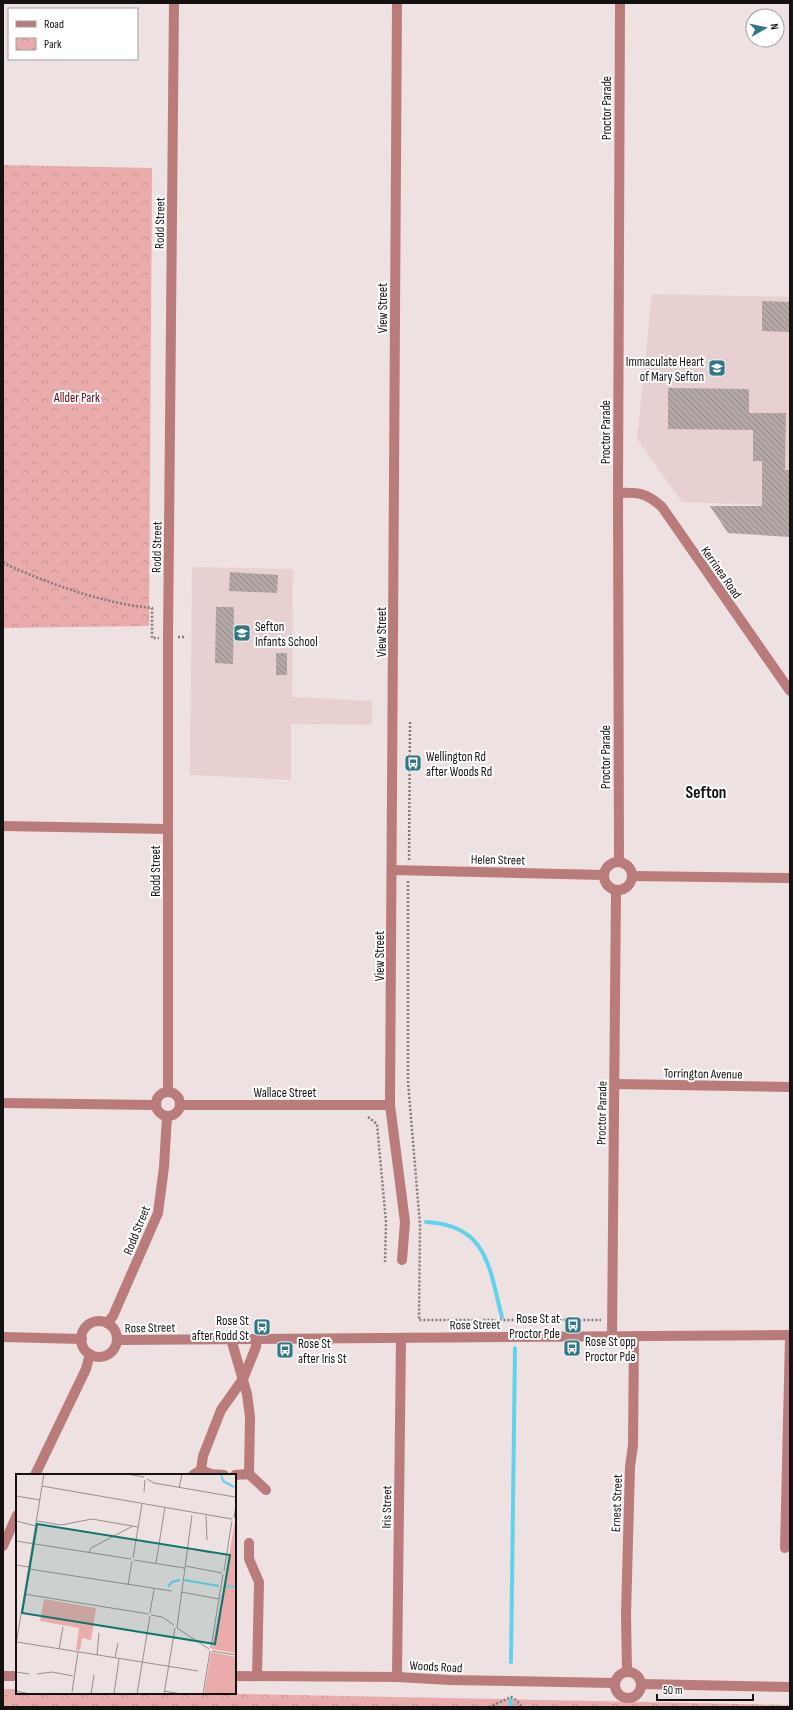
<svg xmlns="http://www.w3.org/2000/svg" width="793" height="1710" font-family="'Sofia Sans Condensed',sans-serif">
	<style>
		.built { fill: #e6d1d0 }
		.park { fill: url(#park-crowns) }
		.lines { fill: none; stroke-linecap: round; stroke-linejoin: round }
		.stream { stroke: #61d2ec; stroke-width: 4 }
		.building { fill: url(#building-back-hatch) }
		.path { stroke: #827979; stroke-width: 2.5; stroke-dasharray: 2 2; stroke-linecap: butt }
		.minor { stroke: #b97c7b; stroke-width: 10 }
		.labels { text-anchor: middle; stroke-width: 4; stroke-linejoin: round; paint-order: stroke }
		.street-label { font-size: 13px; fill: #161111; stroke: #fff }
		.poi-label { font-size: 13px; fill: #161111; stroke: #fff; text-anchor: start }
		.park-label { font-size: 13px; fill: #700017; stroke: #fff }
		.district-label { font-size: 17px; font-weight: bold; fill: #161111; stroke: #fff }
		.inset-river { fill: none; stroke: #61d2ec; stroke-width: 2 }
		.inset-road { fill: none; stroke: #988e8e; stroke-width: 1 }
		.view { fill: #0f766e; fill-opacity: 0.15; stroke: #0f766e; stroke-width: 2 }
		.inset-edge { fill: none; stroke: #161111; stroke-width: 2 }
	</style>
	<defs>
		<pattern id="park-crowns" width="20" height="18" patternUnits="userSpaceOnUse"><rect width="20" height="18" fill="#eaacaa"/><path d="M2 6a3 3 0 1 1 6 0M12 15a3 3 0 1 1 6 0" fill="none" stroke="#c89391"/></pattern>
		<pattern id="building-back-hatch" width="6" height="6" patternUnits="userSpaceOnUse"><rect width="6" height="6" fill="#b4a8a7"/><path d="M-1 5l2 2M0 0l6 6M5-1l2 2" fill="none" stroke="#918787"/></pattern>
	</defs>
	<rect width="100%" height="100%" fill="#eee1e1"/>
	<g class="built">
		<path d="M652 294 790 297V506L682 502 637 439Z"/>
		<path d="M192 567 293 569 292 697 372 701V725L291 724V780L190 775Z"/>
	</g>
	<g class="park">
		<path d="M3 165 152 168 149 626 3 628Z"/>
		<path d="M3 1689H17V1693H196L790 1705V1707H3Z"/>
	</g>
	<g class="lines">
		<g class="stream">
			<path d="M426 1222C488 1225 489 1268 502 1317"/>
			<path d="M511 1662 515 1348"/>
			<path d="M510 1707 511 1700"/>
		</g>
	</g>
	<g class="building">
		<path d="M762 301 790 302V332L762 331Z"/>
		<path d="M668 388 749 389V413H786L785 470H790V537L728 533 710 506H762V461H753V430L668 429Z"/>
		<path d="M230 572 278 575 277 593 229 591Z"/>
		<path d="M216 607H234L233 664 215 663Z"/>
		<rect x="276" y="653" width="11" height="22"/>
	</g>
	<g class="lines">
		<g class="path">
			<path d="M3 563C50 584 101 603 152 608V638H159"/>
			<path d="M178 637H186"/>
			<path d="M409 860 410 720"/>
			<path d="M408 881V1082L420 1225 419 1320H601"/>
			<path d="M368 1117 377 1124 386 1222 385 1262"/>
			<path d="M489 1707 511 1697 516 1700 522 1707"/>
		</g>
		<g class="minor">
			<path d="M397 3 390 1105 405 1222 402 1260"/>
			<path d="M618 493C638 492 647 493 662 507L790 691"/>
			<path d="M3 826 168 829"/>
			<circle cx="618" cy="876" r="14"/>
			<path d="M619 862 618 493 620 3"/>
			<path d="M392 870 604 875"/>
			<path d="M632 876 790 878"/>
			<path d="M615 1084 790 1087"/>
			<circle cx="168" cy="1104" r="12"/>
			<path d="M168 1092V638L174 3"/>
			<path d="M3 1103 155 1105"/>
			<path d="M180 1105H390"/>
			<circle cx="99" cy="1339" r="18"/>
			<path d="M107 1323 113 1316 158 1213 164 1167 167 1116"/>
			<path d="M612 1336 616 891"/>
			<path d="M3 1337 82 1339"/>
			<path d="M231 1339 247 1394 250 1417 249 1474 266 1490"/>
			<path d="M117 1340 790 1335"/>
			<path d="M201 1470 203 1456 221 1410 243 1379 256 1347 257 1338"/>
			<path d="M35 1475 86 1369 90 1354"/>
			<path d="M193 1475 201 1470 211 1474 224 1475"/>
			<path d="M235 1475 249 1474"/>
			<path d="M249 1543V1559L259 1582 257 1676"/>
			<path d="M3 1546 17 1515"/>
			<path d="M785 1548 790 1337"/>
			<path d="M627 1671 626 1615 630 1467 633 1445 634 1336"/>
			<circle cx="628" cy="1685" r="13"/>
			<path d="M3 1676H17"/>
			<path d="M235 1676 397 1677 450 1680 614 1683"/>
			<path d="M397 1677 401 1338"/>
			<path d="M641 1684 790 1687"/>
		</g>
	</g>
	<defs>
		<g id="school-square" transform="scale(0.9)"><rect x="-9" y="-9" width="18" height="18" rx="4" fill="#337787" stroke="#fff"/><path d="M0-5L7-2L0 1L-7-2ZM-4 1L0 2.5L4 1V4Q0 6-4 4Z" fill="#fff"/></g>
		<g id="bus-square" transform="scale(0.9)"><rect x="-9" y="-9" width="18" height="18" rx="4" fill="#337787" stroke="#fff"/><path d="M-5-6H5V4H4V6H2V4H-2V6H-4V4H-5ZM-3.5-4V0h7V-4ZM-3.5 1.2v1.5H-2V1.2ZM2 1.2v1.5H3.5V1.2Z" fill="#fff"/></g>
	</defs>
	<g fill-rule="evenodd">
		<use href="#school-square" x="717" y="368"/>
		<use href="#school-square" x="242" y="633"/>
		<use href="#bus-square" x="413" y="763"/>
		<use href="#bus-square" x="573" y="1325"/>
		<use href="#bus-square" x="262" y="1327"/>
		<use href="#bus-square" x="572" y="1348"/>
		<use href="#bus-square" x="285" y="1350"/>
	</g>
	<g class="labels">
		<g class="street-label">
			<text transform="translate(606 108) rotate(-90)" y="5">Proctor Parade</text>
			<text transform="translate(159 223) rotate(-89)" y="5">Rodd Street</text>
			<text transform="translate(382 308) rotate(-90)" y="5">View Street</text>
			<text transform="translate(605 432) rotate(-90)" y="5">Proctor Parade</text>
			<text transform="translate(156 547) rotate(-89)" y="5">Rodd Street</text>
			<text transform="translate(722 572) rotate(55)" y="5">Kerrinea Road</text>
			<text transform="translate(381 632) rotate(-90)" y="5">View Street</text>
			<text transform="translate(605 757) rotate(-90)" y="5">Proctor Parade</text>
			<text transform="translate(498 859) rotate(1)" y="5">Helen Street</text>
			<text transform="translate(155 871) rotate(-90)" y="5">Rodd Street</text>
			<text transform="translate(379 956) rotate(-90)" y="5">View Street</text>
			<text transform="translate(703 1073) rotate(1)" y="5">Torrington Avenue</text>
			<text x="285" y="1097">Wallace Street</text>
			<text transform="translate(601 1113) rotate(-89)" y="5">Proctor Parade</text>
			<text transform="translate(136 1230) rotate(-68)" y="5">Rodd Street</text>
			<text transform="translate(475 1324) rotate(-1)" y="5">Rose Street</text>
			<text transform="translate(150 1327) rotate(-1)" y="5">Rose Street</text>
			<text transform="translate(616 1503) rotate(-88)" y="5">Ernest Street</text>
			<text transform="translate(386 1507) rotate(-89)" y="5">Iris Street</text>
			<text transform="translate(436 1666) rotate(3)" y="5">Woods Road</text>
		</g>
		<g class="poi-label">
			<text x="704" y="366" text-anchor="end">Immaculate Heart<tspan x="704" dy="15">of Mary Sefton</tspan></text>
			<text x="255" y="631">Sefton<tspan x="255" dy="15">Infants School</tspan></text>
			<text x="426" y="761">Wellington Rd<tspan x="426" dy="15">after Woods Rd</tspan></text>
			<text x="560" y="1323" text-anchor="end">Rose St at<tspan x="560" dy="15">Proctor Pde</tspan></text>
			<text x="249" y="1325" text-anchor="end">Rose St<tspan x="249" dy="15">after Rodd St</tspan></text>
			<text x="585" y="1346">Rose St opp<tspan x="585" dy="15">Proctor Pde</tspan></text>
			<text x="298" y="1348">Rose St<tspan x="298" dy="15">after Iris St</tspan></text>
		</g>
		<g class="park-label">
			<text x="77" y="402">Allder Park</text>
		</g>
		<g class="district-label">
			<text x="706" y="798">Sefton</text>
		</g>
	</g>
	<g transform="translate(16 1474)">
		<rect width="220" height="220" fill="#eee1e1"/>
		<path d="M219 48 220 50V179L196 175ZM28 125 80 134 75 166 66 164 64 176H60L63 154 24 147ZM195 178 220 183V220H188Z" fill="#eaacaa"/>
		<path class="inset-river" d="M205 0 207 7 218 13M168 106 203 112M208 112 220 113M152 113 156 108 164 106"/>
		<path class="inset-road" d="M111 0 128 3M131 5 138 9 219 23M26 12 216 45M163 14 166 0M128 18 129 6M0 22 24 26M190 42 191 66M218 44 220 31M0 47 20 52M21 47 45 51 76 45 122 53M0 67 115 85M171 74 195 79M73 79 75 74 117 52M117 84 126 30M118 86 168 94M140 89 149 33M0 91 13 93M169 92 206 99M13 95 156 117M208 97 216 47M112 111 116 87M165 118 203 125M8 120 133 140M134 139 138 115M135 141 146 143 158 151M161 154 176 41M161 154 193 175M1 168 182 197M0 171 28 0M195 174 207 100M43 175 47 153M196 177 220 181M81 181 83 159M99 184 102 169M0 198 13 200M21 200 36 198 57 202M0 217 14 220M148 217 165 220M56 218 62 178M75 220 78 201M98 220 103 185M121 220 134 142M148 220 159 154M187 220 194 177"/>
		<path class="view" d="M21 50 214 81 199 170 6 139Z"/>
		<rect width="220" height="220" class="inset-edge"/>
	</g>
	<rect width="793" height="1710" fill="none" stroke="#161111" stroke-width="8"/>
	<rect x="8" y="8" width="130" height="52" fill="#ffffff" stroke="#a2a0a0"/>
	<rect x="16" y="21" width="20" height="6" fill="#b97c7b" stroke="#a2a0a0"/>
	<text x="44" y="28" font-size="12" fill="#161111">Road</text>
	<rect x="16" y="38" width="20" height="12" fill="url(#park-crowns)" stroke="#a2a0a0"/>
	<text x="44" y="48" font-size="12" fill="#161111">Park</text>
	<g transform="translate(765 28) rotate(81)"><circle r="19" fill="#ffffff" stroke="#a2a0a0"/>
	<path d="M0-3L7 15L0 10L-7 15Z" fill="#337787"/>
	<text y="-6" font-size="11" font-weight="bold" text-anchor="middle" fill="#161111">N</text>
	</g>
	<path d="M657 1694v6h96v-6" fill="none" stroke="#161111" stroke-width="2"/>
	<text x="663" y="1694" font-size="12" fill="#161111" stroke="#ffffff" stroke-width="3" paint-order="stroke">50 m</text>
</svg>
